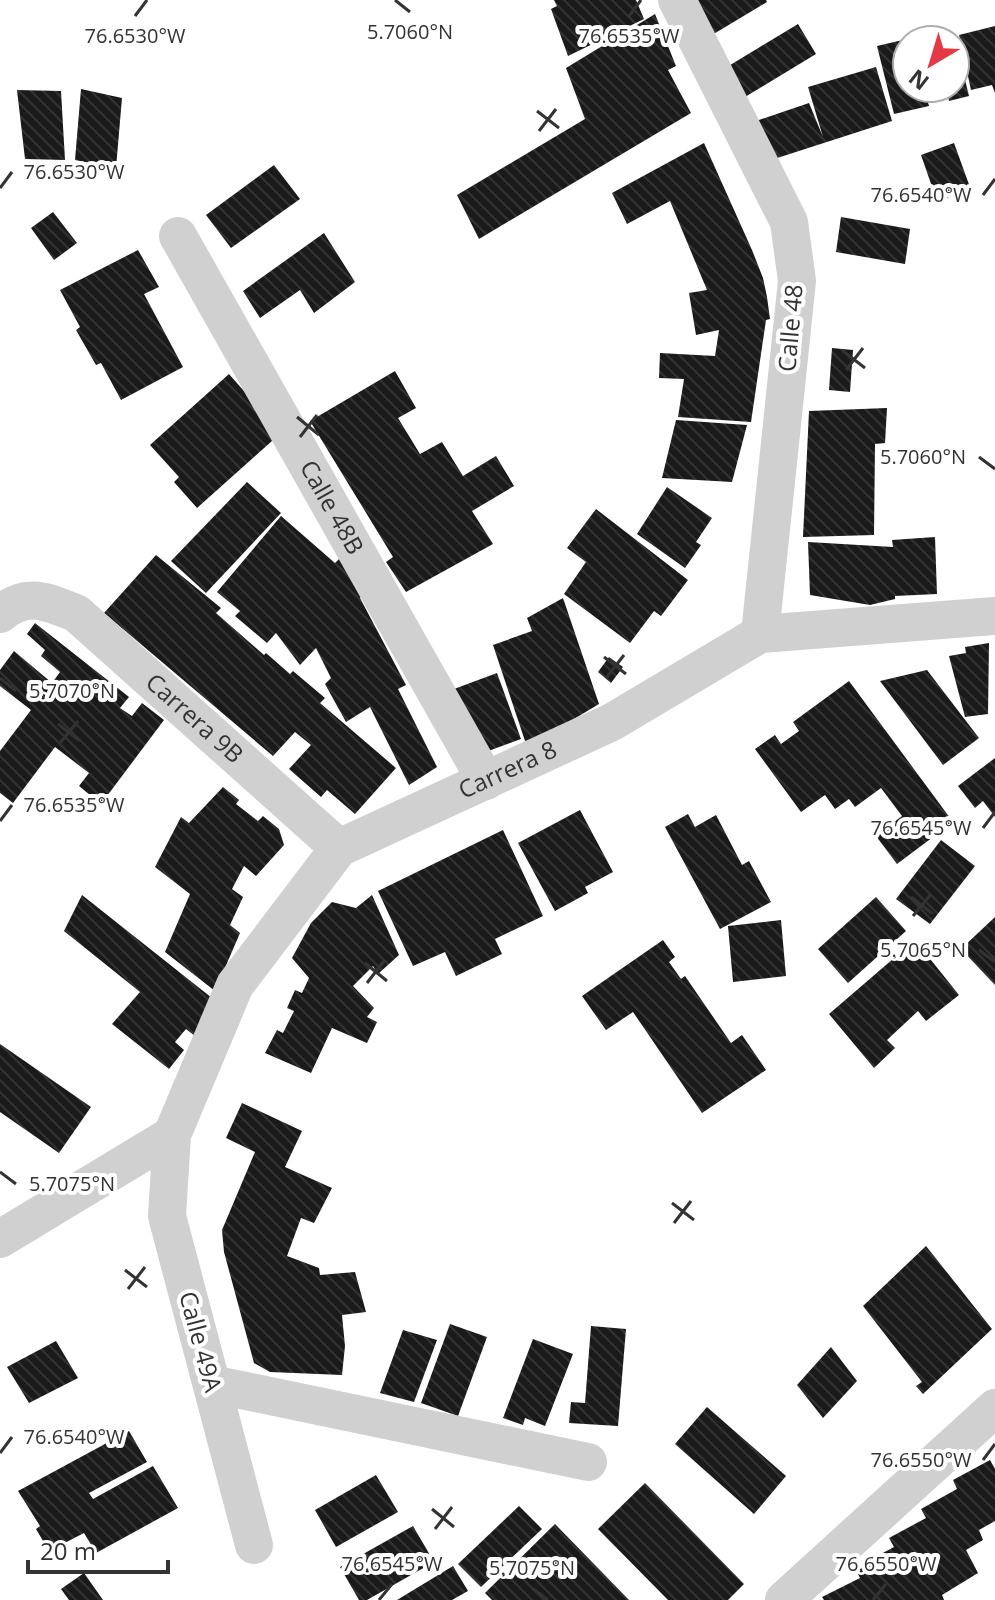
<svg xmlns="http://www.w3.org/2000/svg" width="995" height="1600" font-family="'Open Sans',sans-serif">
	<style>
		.building { fill: url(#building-back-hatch) }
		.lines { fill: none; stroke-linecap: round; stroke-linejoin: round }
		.minor { stroke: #d0d0d0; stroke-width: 38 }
		.ticks { fill: none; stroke: #333; stroke-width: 3 }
		.labels { text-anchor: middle; stroke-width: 8; stroke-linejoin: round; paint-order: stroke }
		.street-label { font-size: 24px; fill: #333; stroke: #fff }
		.ticks-label { font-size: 20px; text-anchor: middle; fill: #333; stroke: #fff; stroke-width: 8; stroke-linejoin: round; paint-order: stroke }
	</style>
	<defs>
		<pattern id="building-back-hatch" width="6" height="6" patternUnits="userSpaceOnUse" patternTransform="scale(2)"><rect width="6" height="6" fill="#1a1a1a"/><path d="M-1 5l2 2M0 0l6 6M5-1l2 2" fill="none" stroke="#333"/></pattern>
	</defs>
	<rect width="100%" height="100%" fill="#fff"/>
	<g class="building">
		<path d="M554 0H636L644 19 568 56 551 9 557 6Z"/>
		<path d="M689 0H766L767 2 707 38Z"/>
		<path d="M655 14 676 66 668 70 691 113 479 239 457 195 585 119 566 68Z"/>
		<path d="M798 24 816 54 740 100 722 70Z"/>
		<path d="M995 26V93L992 85 971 90 959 35Z"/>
		<path d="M907 39V88H955L956 44 969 96 949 101 948 95 927 99 929 106 894 114 877 46Z"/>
		<path d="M876 67 892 121 771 160 756 121 809 103 823 137 808 87Z"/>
		<path d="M81 89 122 98 116 168 75 160Z"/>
		<path d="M17 90 61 91 65 160 25 159Z"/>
		<path d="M704 143 752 250 763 278 767 297 770 319 766 320 751 422 678 417 684 379 659 378 660 353 715 356 719 330 696 335 689 293 707 290 670 201 627 224 612 193Z"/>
		<path d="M954 143 971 190 937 201 921 155Z"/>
		<path d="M274 165 300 199 231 248 206 215Z"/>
		<path d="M53 212 77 243 54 260 31 228Z"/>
		<path d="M841 217 910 229 905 264 836 252Z"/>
		<path d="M324 233 355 282 314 313 300 290 260 318 243 291Z"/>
		<path d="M138 250 159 287 144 294 183 367 121 400 101 363 96 365 76 330 80 327 60 290Z"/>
		<path d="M832 348 853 350 850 392 829 390Z"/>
		<path d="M395 371 416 408 398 418 420 454 442 442 463 476 496 456 514 486 472 511 493 544 406 592 386 562 393 557 310 421Z"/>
		<path d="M229 374 281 433 197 508 174 482 179 477 150 445Z"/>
		<path d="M887 408 885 443 875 444 874 535 803 537 809 411Z"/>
		<path d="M676 420 747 425 732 482 662 478Z"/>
		<path d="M247 482 281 513 206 593 171 561Z"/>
		<path d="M667 487 712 518 696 542 701 545 685 568 637 534Z"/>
		<path d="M596 509 688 580 661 616 654 611 630 643 564 594 586 562 567 548Z"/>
		<path d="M281 516 335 563 340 558 365 592 360 598 406 685 398 689 437 767 409 785 370 707 346 722 325 684 331 678 316 648 300 665 276 633 267 643 235 616 240 611 217 592Z"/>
		<path d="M935 537 937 594 895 596V599L870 605 810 595 808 542 893 547 892 540Z"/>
		<path d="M156 555 221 608 216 613 264 655 266 653 290 674 293 671 325 698 320 703 396 768 355 814 327 790 321 797 289 769 311 745 295 732 273 756 104 613Z"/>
		<path d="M563 598 599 704 527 747 493 645 532 631 527 618Z"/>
		<path d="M35 623 129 697 120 708 132 716 142 703 164 720 101 804 79 786 89 773 55 747 13 803 0 793V751L31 710 0 686V670L14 651 52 683 60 672 41 656 45 650 27 634Z"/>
		<path d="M989 643 988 714 965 717 949 656 966 653 965 647Z"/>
		<path d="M609 657 623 667 611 683 598 672Z"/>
		<path d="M927 670 979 738 943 765 880 681Z"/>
		<path d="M497 673 521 739 483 753 454 689Z"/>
		<path d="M849 681 953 822 897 864 876 836 902 816 881 788 855 807 849 799 835 809 825 795 801 812 755 749 775 735 781 744 799 731 793 722Z"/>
		<path d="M995 758V817L983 801 975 808 958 786Z"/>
		<path d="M223 787 239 800 236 804 258 821 263 816 279 829 284 845 256 876 244 866 232 889 243 897 230 925 240 933 215 991 165 952 190 894 155 867 181 817 189 823Z"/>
		<path d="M580 810 613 872 585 887 588 893 555 911 518 843Z"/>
		<path d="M688 814 695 827 716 815 742 865 749 861 771 902 720 929 665 827Z"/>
		<path d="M503 830 543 916 495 939 502 954 456 976 445 952 413 966 378 891Z"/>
		<path d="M941 840 975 866 930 924 896 899Z"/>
		<path d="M82 895 212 998 195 1036 186 1029 175 1042 184 1050 169 1069 112 1024 140 992 64 931Z"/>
		<path d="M372 895 399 955 378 974 373 966 353 986 374 1008 367 1017 377 1022 367 1043 332 1028 311 1073 265 1053 277 1030 283 1033 294 1011 287 1008 295 990 302 993 309 978 292 958 311 923 332 902 356 908Z"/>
		<path d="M876 897 906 931 848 983 818 949Z"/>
		<path d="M995 917V985L961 949Z"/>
		<path d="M781 920 786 976 733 982 728 926Z"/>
		<path d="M663 940 675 957 669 962 681 979 685 976 731 1043 742 1035 766 1070 702 1113 633 1012 606 1030 582 996Z"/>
		<path d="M915 940 959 995 926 1021 918 1011 887 1040 895 1048 874 1068 829 1014Z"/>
		<path d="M0 1044 91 1107 59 1153 0 1112Z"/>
		<path d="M242 1103 302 1131 285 1167 332 1188 314 1223 301 1218 287 1256 319 1268 320 1275 355 1272 366 1312 342 1315 345 1346 342 1375 270 1372 254 1363 224 1252 222 1230 255 1152 226 1138Z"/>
		<path d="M926 1246 992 1329 923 1394 916 1386 922 1382 863 1306Z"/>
		<path d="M450 1324 487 1337 458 1416 421 1403Z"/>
		<path d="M591 1326 626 1329 618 1426 569 1423 571 1402 585 1403Z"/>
		<path d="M403 1330 437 1340 414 1402 380 1393Z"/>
		<path d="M533 1339 573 1354 545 1426 525 1418 523 1425 503 1418Z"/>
		<path d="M56 1341 78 1378 29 1403 7 1367Z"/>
		<path d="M831 1347 857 1381 823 1418 797 1385Z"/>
		<path d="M707 1407 786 1476 754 1514 675 1444Z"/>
		<path d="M129 1431 147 1462 89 1493 93 1499 153 1466 178 1508 96 1553 84 1533 49 1551 36 1529 40 1526 18 1491Z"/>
		<path d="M990 1460 995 1469V1521L979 1530 983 1540 966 1550 978 1573 942 1595 944 1600H824L822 1597 860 1578 855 1568 894 1547 889 1538 926 1518 921 1509 957 1489 953 1480Z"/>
		<path d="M376 1475 398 1512 336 1547 315 1510Z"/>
		<path d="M645 1483 744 1584 728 1600H668L598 1529Z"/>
		<path d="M519 1506 542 1529 481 1587 458 1564Z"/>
		<path d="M555 1524 629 1600H492L485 1593Z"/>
		<path d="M413 1526 434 1562 367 1600H359L340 1567Z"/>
		<path d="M453 1566 468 1591 452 1600H397Z"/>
		<path d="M84 1573 103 1600H69L61 1589Z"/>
	</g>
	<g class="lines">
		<g class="minor">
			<path d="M677 0 789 222 797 281 760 634"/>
			<path id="s1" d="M178 236 486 781"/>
			<path id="s2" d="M0 614C28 591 46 602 76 613L339 848"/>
			<path d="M0 1239 172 1135"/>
			<path d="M212 1384 588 1462"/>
			<path id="s3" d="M254 1545 167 1216 172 1135 235 985 339 848 612 722 760 634 995 616"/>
			<path d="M784 1600 995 1408"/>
		</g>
	</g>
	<path class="ticks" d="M395 0 410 12M135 16 147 0M629 16 641 0M537 111 559 128M539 131 556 109M0 188 12 172M983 195 995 179M843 351 865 368M846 370 863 348M297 417 319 435M300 437 317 415M979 457 995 469M604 657 626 674M607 677 624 655M0 678 16 691M58 724 80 741M60 743 78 721M0 821 12 805M983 828 995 812M911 897 933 914M913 916 931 894M979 950 995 962M365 963 387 981M367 983 384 961M0 1172 16 1184M672 1203 694 1220M674 1223 691 1201M125 1270 147 1287M128 1289 145 1267M0 1453 12 1437M983 1460 995 1444M432 1509 454 1527M435 1529 452 1507M532 1588 548 1600M379 1600 392 1584M873 1600 886 1584"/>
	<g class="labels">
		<g class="street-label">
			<text transform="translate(791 328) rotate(-85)" y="8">Calle 48</text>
			<text dy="8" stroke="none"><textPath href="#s1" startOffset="312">Calle 48B</textPath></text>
			<text dy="8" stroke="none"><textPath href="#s2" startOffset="240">Carrera 9B</textPath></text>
			<text dy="8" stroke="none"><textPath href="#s3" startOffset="942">Carrera 8</textPath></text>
			<text transform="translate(200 1342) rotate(75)" y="8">Calle 49A</text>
		</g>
	</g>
	<g class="ticks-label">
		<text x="410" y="39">5.7060°N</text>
		<text x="135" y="43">76.6530°W</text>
		<text x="629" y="43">76.6535°W</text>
		<text x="74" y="179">76.6530°W</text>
		<text x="921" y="202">76.6540°W</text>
		<text x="923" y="464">5.7060°N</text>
		<text x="72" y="698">5.7070°N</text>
		<text x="74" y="812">76.6535°W</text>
		<text x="921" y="835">76.6545°W</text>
		<text x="923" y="957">5.7065°N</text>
		<text x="72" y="1191">5.7075°N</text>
		<text x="74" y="1444">76.6540°W</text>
		<text x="921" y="1467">76.6550°W</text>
		<text x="392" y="1571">76.6545°W</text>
		<text x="886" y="1571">76.6550°W</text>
		<text x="532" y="1575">5.7075°N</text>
	</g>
	<g transform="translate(931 64) rotate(218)"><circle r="38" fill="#ffffff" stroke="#adadad" stroke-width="2"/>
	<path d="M0-6L14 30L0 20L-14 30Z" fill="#e63946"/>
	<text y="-12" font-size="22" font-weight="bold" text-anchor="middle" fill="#333333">N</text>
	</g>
	<path d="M28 1560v12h140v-12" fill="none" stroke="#333333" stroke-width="4"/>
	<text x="40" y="1560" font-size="24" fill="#333333" stroke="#ffffff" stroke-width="6" paint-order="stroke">20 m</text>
</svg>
